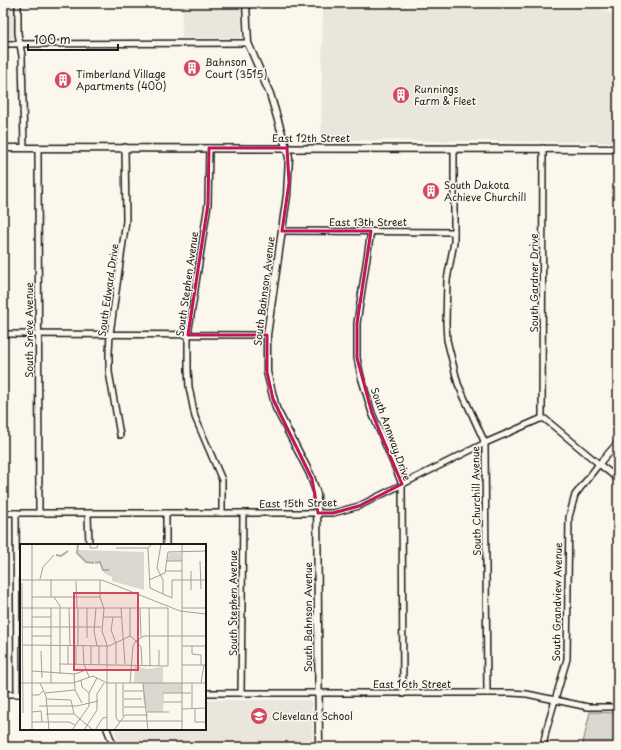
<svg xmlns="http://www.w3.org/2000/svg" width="621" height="750" font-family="'Playpen Sans',sans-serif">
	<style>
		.built { fill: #eae6dc }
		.green { fill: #dad7ce; stroke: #7b7a75 }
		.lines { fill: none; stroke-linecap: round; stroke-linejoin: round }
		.minor-casing { stroke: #1c1c1c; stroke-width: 8 }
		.tertiary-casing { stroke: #1c1c1c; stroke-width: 9 }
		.primary-casing { stroke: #1c1c1c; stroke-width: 11 }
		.minor { stroke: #fbf7ec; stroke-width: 5 }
		.tertiary { stroke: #fbf7ec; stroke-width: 6 }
		.primary { stroke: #fbf7ec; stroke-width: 8 }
		.marked { fill: none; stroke: #c2185b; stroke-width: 3; stroke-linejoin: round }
		.labels { text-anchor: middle; stroke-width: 3; stroke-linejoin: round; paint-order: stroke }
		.poi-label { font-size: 10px; fill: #1c1c1c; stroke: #fbf7ec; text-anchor: start }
		.street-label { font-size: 10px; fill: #1c1c1c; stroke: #fbf7ec }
		.inset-river { fill: none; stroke: #afaca5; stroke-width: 2 }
		.inset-road { fill: none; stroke: #a29f99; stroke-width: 1 }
		.view { fill: #d1495b; fill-opacity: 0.15; stroke: #d1495b; stroke-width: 2 }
		.inset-edge { fill: none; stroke: #1c1c1c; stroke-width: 2 }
	</style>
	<rect width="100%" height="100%" fill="#fbf7ec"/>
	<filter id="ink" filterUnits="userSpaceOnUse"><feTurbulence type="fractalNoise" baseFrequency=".025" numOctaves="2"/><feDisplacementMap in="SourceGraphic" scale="8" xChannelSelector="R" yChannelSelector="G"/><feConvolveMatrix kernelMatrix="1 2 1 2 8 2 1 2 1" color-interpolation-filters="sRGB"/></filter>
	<g filter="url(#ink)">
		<g class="built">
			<rect x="3" y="3" width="12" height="36"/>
			<rect x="182" y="3" width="59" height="35"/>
			<path d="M323 3H586L618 17V142L321 140Z"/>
			<path d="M205 700H310L312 703V747H121L114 729H205Z"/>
		</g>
		<path class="green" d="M590 712 618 713V747H582Z"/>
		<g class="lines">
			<g class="minor-casing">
				<g id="minor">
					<path d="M18 3V33L22 56 24 147"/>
					<path d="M3 44 248 43"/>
					<path d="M38 148 39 513"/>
					<path d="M209 148 208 204 188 335V369L189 387 195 417 222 480V513"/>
					<path d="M454 149V242L447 280 446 323 447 340 458 384 485 443 487 693"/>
					<path d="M282 231 454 232"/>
					<path d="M371 231 357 323V358L361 377 372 413 402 484 403 694"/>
					<path d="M3 334 267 335"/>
					<path d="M542 418 543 148"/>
					<path d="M120 435 109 372V353L110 334 126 221 125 147"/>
					<path d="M3 513H333L359 506 485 443 540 419H545L599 464 618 442"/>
					<path d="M16 513 17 694"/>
					<path d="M166 513V545"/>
					<path d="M88 514 89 545"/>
					<path d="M205 693H511L527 694 588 707H618"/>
					<path d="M241 693 243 513"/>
					<path d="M3 694H21"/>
					<path d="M107 729 114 747"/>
					<path d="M543 747 546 731 567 659 569 517 575 495 599 464 618 479"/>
				</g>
			</g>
			<g class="tertiary-casing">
				<g id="tertiary">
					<path d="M246 3 248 43 270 94 289 157 287 195 267 335V372L276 408 310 474 317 494 319 747"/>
					<path d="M3 148 618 149"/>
				</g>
			</g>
			<g class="primary-casing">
				<path id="primary" d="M613 3 618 5"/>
			</g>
			<use href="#minor" class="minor"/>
			<use href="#tertiary" class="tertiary"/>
			<use href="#primary" class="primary"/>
		</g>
	</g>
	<path class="marked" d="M209 148H287L289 183 282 231H371L357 323V358L372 413 402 484 359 506 333 513H318L312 479 273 399 267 372V335H188L208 204Z"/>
	<defs>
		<g id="building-disc" transform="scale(0.9)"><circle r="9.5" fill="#d1495b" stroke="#fbf7ec"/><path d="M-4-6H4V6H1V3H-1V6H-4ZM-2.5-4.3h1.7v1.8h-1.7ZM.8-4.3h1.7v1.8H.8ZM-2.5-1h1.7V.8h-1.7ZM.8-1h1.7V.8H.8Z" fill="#fff"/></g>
		<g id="school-disc" transform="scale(0.9)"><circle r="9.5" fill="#d1495b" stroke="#fbf7ec"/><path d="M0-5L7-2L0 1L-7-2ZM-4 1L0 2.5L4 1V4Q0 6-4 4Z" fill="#fff"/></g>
	</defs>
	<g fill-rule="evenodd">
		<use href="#building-disc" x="192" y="68"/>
		<use href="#building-disc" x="63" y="80"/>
		<use href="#building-disc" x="401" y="95"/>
		<use href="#building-disc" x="431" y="191"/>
		<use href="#school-disc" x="259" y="716"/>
	</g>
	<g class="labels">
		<g class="poi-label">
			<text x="205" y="66">Bahnson<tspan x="205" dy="12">Court (3515)</tspan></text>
			<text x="76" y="78">Timberland Village<tspan x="76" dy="12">Apartments (400)</tspan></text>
			<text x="414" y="93">Runnings<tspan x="414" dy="12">Farm &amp; Fleet</tspan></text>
			<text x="444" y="189">South Dakota<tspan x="444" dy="12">Achieve Churchill</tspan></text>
			<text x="272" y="720">Cleveland School</text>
		</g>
		<g class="street-label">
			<text x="311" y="142">East 12th Street</text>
			<text x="368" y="226">East 13th Street</text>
			<text transform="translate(534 283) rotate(-90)" y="4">South Gardner Drive</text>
			<text transform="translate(187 284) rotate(-82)" y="4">South Stephen Avenue</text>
			<text transform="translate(108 290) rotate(-82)" y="4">South Edward Drive</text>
			<text transform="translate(264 291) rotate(-83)" y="4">South Bahnson Avenue</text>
			<text transform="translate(29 330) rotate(-90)" y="4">South Sneve Avenue</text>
			<text transform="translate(391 434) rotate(70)" y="4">South Annway Drive</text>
			<text transform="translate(476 501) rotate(-91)" y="4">South Churchill Avenue</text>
			<text transform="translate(298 503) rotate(-1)" y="4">East 15th Street</text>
			<text transform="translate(557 602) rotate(-89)" y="4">South Grandview Avenue</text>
			<text transform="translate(233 603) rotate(-90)" y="4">South Stephen Avenue</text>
			<text transform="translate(308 617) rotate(-90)" y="4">South Bahnson Avenue</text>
			<text x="412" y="688">East 16th Street</text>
		</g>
	</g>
	<g transform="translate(20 544)">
		<rect width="186" height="186" fill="#fbf7ec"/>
		<path d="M56 6 124 8V46L92 37V33L84 29 82 19 67 18ZM149 9H161V17H147ZM115 122 127 125 143 123V139H162V149H144L143 168H127L123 155V139H114Z" fill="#dad7ce"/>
		<path class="inset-river" d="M58 0 57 9 66 18 74 19M36 11 41 12 48 7M75 19 80 18 83 26H89"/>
		<path class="inset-road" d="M12 0V186M70 0V4H77L78 0M132 0 128 4 130 44 152 54V36H186M141 0 137 24 143 36V50M162 0V186M96 4H128M146 17H162M180 17 181 45M146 27H162M171 27V46M20 35 23 23 34 11M0 36H82L160 67 186 70M80 36V53L84 65 82 87 87 101V186M129 36 145 29 148 8 186 7M56 37 57 64M2 39 3 169M12 53H80M31 53V36M34 53 40 62V130M0 64H148V122M31 64V139M49 64 50 102M58 64V102M76 64 74 87 77 102M101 64 105 120M120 64 121 93M129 64 130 122M162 64H186M12 73H31M83 73H101M93 73 91 86 96 99V120M3 83H81M12 92H31M110 92V64M67 94V64M3 101 89 102 110 92 116 97 124 92H185M48 102V120M56 102V121M63 102 64 120 69 133M71 102V120M162 102H186M172 102V110L181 111V121M21 107 22 134M40 120 148 122M79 120V102M162 121H186M139 122V106M12 127 55 130 66 126M54 130 55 146 62 159M61 136 62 143 69 149M0 139H53L73 132 87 139H186M20 139 26 152 29 186M96 139V173L98 177M110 139 113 102 116 97 121 103 122 121M123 139 128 186M172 139V164M181 139 184 121M104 147H123M25 149 55 146M143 149H171M12 151H19L23 147M27 155 51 156 54 170 73 186M104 155H122M143 158H162M19 162H57L78 157M104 163H126M162 165 186 164M175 165V178H186M12 168 21 167 22 178M127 168H149M26 170H54M103 172V139M98 177H163M12 178H49L55 181M52 186 69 162V149L77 134M64 186 77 166V150L84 139M75 186 83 174 87 173M94 186 105 171H128"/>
		<path class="view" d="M54 49H118V126H54Z"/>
		<rect width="186" height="186" class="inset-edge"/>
	</g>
	<rect width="621" height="750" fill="none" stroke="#fbf7ec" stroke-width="16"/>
	<rect x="8" y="8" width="605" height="734" fill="none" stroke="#1c1c1c" stroke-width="1.5" filter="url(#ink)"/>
	<path d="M28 44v6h90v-6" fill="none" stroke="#1c1c1c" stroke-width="2"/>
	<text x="34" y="44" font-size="12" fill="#1c1c1c" stroke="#fbf7ec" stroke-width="3" paint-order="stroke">100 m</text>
</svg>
